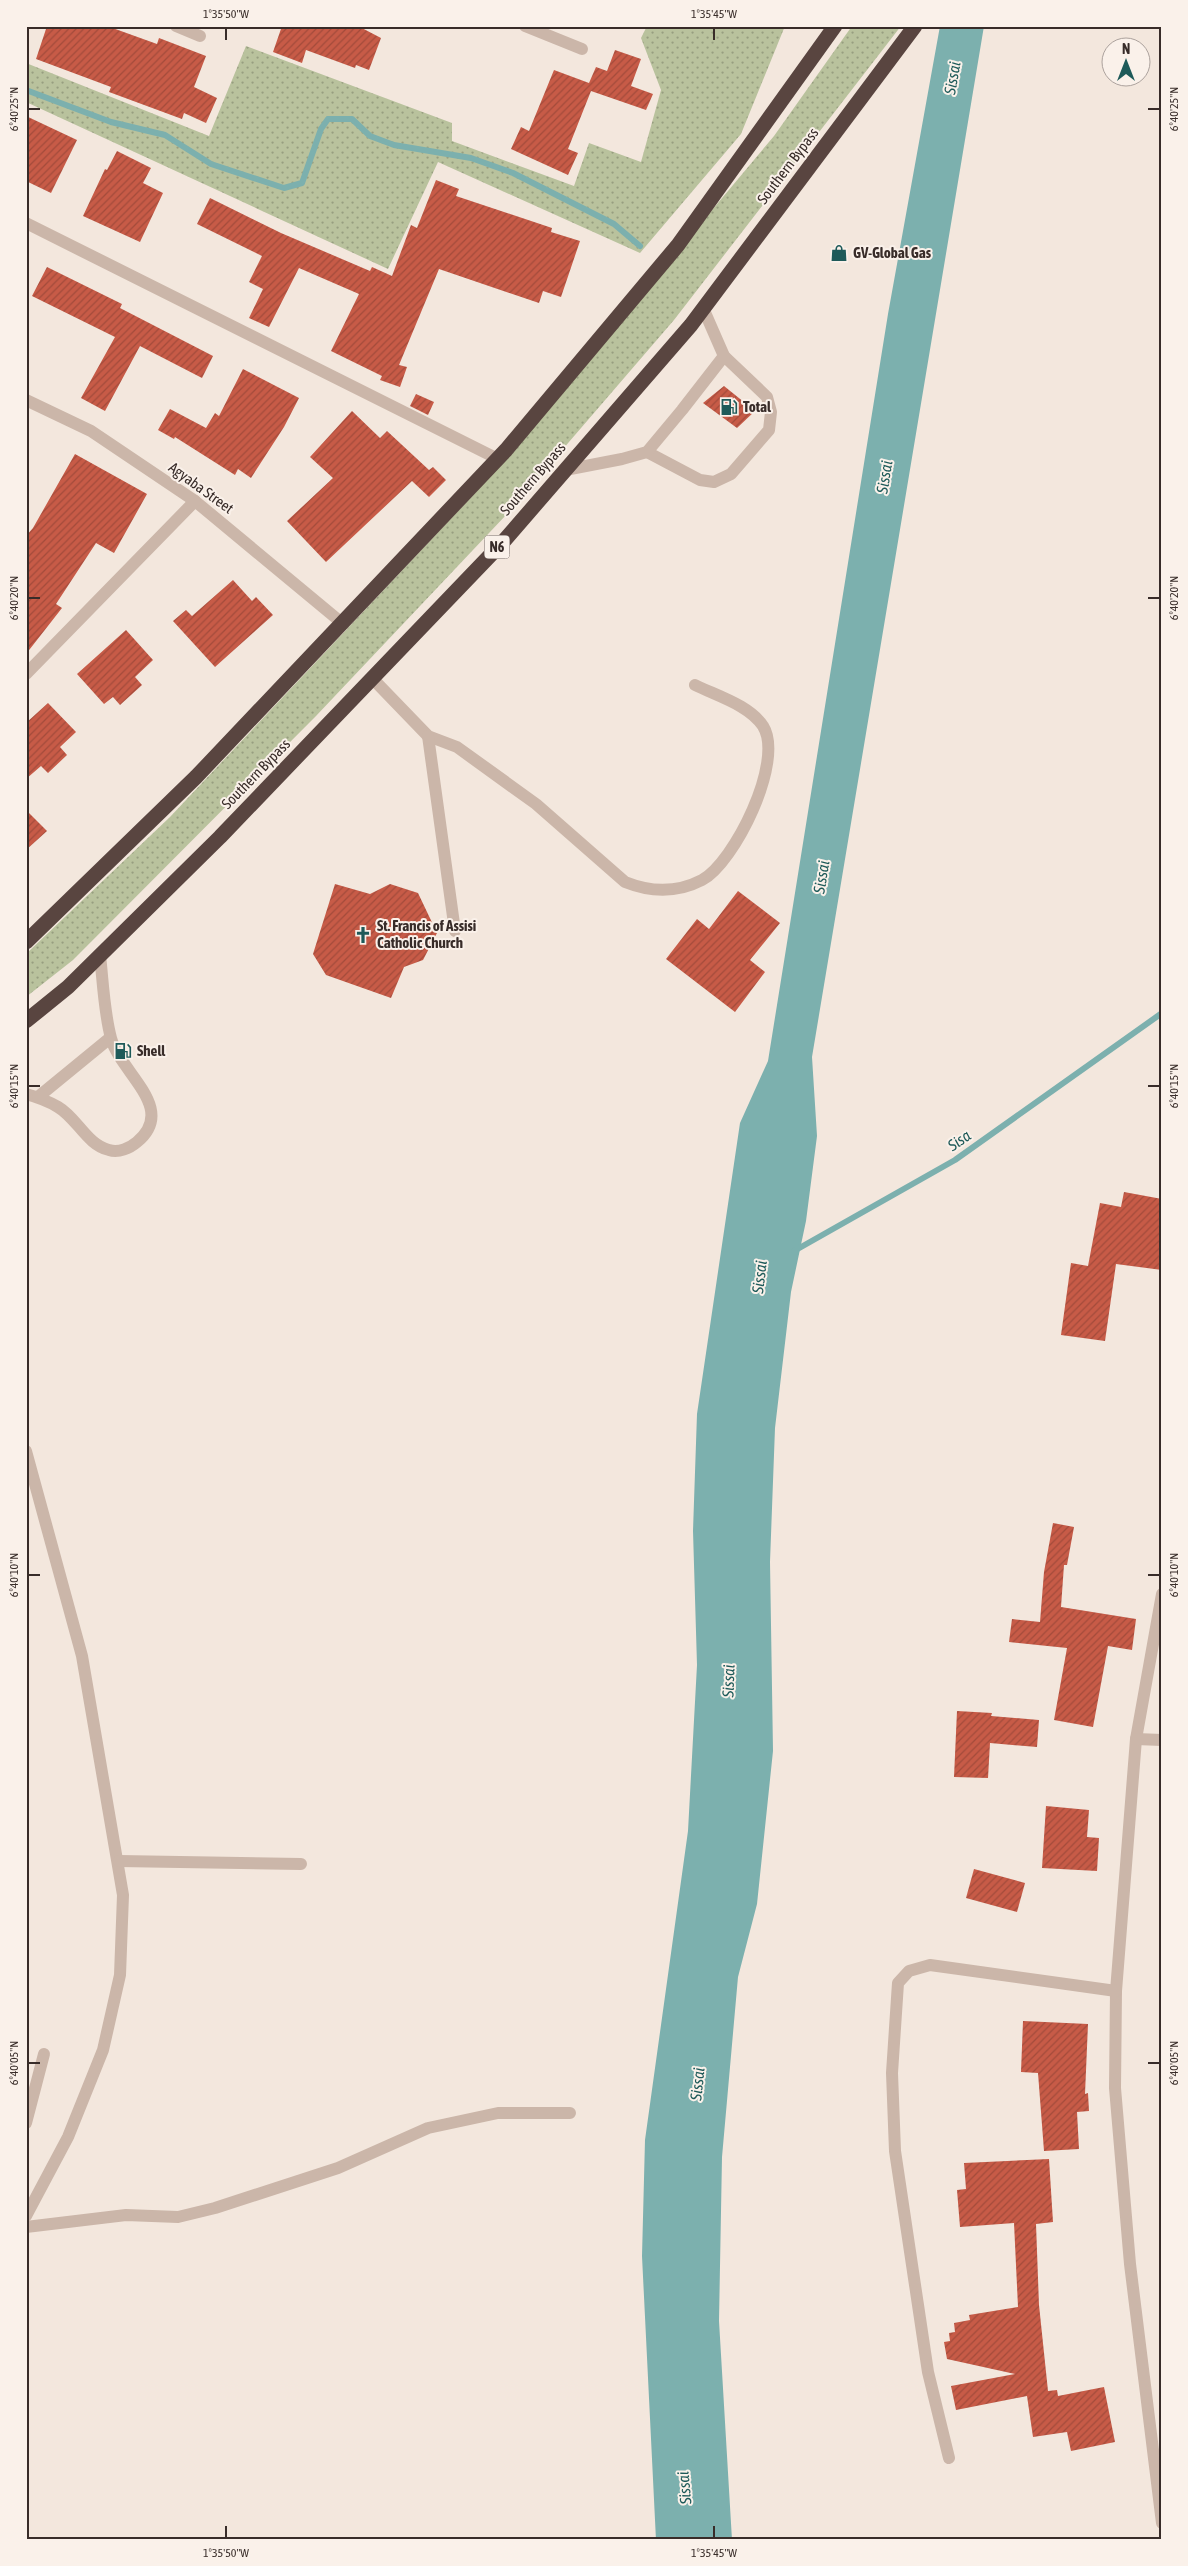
<svg xmlns="http://www.w3.org/2000/svg" width="1188" height="2566" font-family="'Asap Condensed',sans-serif">
	<style>
		.grass { fill: url(#grass-dots) }
		.water { fill: #7cb0ae }
		.lines { fill: none; stroke-linecap: round; stroke-linejoin: round }
		.stream { stroke: #7cb0ae; stroke-width: 6 }
		.building { fill: url(#building-hatch) }
		.minor { stroke: #cbb6a9; stroke-width: 12 }
		.highway { stroke: #594540; stroke-width: 15 }
		.ticks { fill: none; stroke: #382c29; stroke-width: 2 }
		.labels { text-anchor: middle; stroke-width: 4; stroke-linejoin: round; paint-order: stroke }
		.shield { fill: #faf1ea; stroke: #726763; stroke-width: 1 }
		.shield-label { font-size: 14px; font-weight: bold; fill: #382c29 }
		.street-label { font-size: 15px; fill: #382c29; stroke: #faf1ea }
		.poi-label { font-size: 15px; font-weight: bold; fill: #382c29; stroke: #faf1ea; text-anchor: start }
		.water-label { font-size: 16px; font-style: italic; fill: #1e5a59; stroke: #faf1ea }
		.neatline { fill: none; stroke: #382c29; stroke-width: 2 }
		.ticks-label { font-size: 12px; text-anchor: middle; fill: #382c29 }
	</style>
	<defs>
		<pattern id="grass-dots" width="8" height="8" patternUnits="userSpaceOnUse" patternTransform="scale(1.25)"><rect width="8" height="8" fill="#b9c29d"/><path d="M2 2h.1M6 6h.1" fill="none" stroke="#979e80" stroke-width="1.8" stroke-linecap="round"/></pattern>
		<pattern id="building-hatch" width="6" height="6" patternUnits="userSpaceOnUse" patternTransform="scale(1.25)"><rect width="6" height="6" fill="#c75b47"/><path d="M-1 1l2-2M0 6l6-6M5 7l2-2" fill="none" stroke="#a34b3b"/></pattern>
	</defs>
	<rect width="100%" height="100%" fill="#f3e7dd"/>
	<g class="grass">
		<path d="M647 26H785L741 134 640 253 438 162 388 269 26 102V63L209 136 246 46 452 123V141L574 186 589 143 641 162 661 90 641 38Z"/>
		<path d="M852 26H901L674 320 507 514 316 716 73 960 26 997V954L170 817 476 492 774 136Z"/>
	</g>
	<path class="water" d="M940 26H984L812 1057 817 1136 806 1221 791 1292 775 1428 770 1562 773 1751 757 1904 738 1977 722 2157 719 2321 732 2540H656L642 2256 645 2140 688 1831 697 1665 693 1531 697 1414 740 1123 768 1061 888 314Z"/>
	<g class="lines">
		<g class="stream">
			<path d="M26 90 111 122 165 135 211 164 284 188 302 183 321 129 328 119H352L370 136 394 145 471 158 513 173 614 224 640 246"/>
			<path d="M794 1251 955 1160 1162 1013"/>
		</g>
	</g>
	<g class="building">
		<path d="M47 26H107L157 44 159 38 206 56 194 87 217 98 206 123 184 113 182 119 109 92 111 87 36 59Z"/>
		<path d="M282 26H358L381 38 369 70 356 65 355 68 306 50 302 63 273 52Z"/>
		<path d="M615 50 641 59 631 86 653 94 646 110 591 91 568 149 578 153 568 175 511 149 521 127 529 131 554 70 589 83 596 67 607 71Z"/>
		<path d="M26 116 77 140 51 193 26 181Z"/>
		<path d="M117 151 151 168 143 183 163 193 140 242 83 216 105 169 107 170Z"/>
		<path d="M436 180 459 189 456 196 552 228 551 232 580 241 561 297 543 291 539 303 439 269 399 365 407 367 400 387 380 380 382 376 331 351 359 294 299 268 269 327 249 318 263 289 249 282 262 256 197 224 210 198 281 233 370 271 372 267 392 276 411 225 417 228Z"/>
		<path d="M47 267 122 304 120 308 213 356 202 378 140 346 105 411 81 398 115 337 32 296Z"/>
		<path d="M243 369 299 398 284 427 251 478 238 469 235 475 175 437 174 439 158 430 170 409 206 428 215 413 219 416Z"/>
		<path d="M724 386 755 411 737 428 703 403Z"/>
		<path d="M416 394 434 402 428 415 410 406Z"/>
		<path d="M352 411 380 438 387 431 429 470 433 467 446 480 429 497 412 481 326 562 287 521 333 478 310 457Z"/>
		<path d="M75 454 147 494 114 553 96 543 56 604 62 608 26 654V536L33 528Z"/>
		<path d="M233 580 252 601 256 597 273 615 215 667 173 621 186 610 192 616Z"/>
		<path d="M126 630 153 660 135 677 142 685 120 705 113 697 104 704 77 674Z"/>
		<path d="M48 703 76 732 60 747 67 755 48 773 41 766 26 779V723Z"/>
		<path d="M26 810 47 831 26 850Z"/>
		<path d="M335 884 370 894 390 884 418 893 437 933 423 960 404 967 391 998 326 975 313 954Z"/>
		<path d="M738 891 780 923 750 960 765 972 735 1012 666 959 697 919 709 929Z"/>
		<path d="M1124 1192 1162 1199V1270L1116 1264 1105 1341 1061 1335 1071 1263 1088 1266 1100 1203 1121 1207Z"/>
		<path d="M1053 1523 1074 1527 1067 1565H1064L1061 1607 1136 1619 1132 1650 1108 1646 1093 1727 1054 1720 1067 1648 1009 1642 1012 1619 1040 1622 1044 1572Z"/>
		<path d="M957 1711 992 1713 991 1716 1039 1720 1037 1747 990 1743 988 1778 954 1777Z"/>
		<path d="M1046 1806 1089 1810 1087 1837 1099 1838 1097 1871 1042 1868Z"/>
		<path d="M974 1869 1025 1883 1017 1912 966 1898Z"/>
		<path d="M1023 2021 1088 2024 1085 2094 1088 2093 1089 2111 1077 2112 1079 2149 1044 2151 1038 2073 1021 2072Z"/>
		<path d="M1049 2159 1053 2222 1036 2224 1039 2305 1048 2391 1057 2390 1058 2396 1104 2387 1115 2442 1071 2451 1067 2432 1033 2437 1027 2396 956 2410 951 2386 1015 2374 947 2359 944 2342 950 2341 949 2333 955 2332 954 2323 970 2320 969 2315 1018 2307 1014 2223 960 2227 957 2190 966 2189 964 2163Z"/>
	</g>
	<g class="lines">
		<g class="minor">
			<path d="M176 26 200 36"/>
			<path d="M525 26 582 49"/>
			<path d="M26 223 498 459"/>
			<path d="M26 400 91 431 195 501 342 623"/>
			<path d="M647 452 700 480 714 482 731 474 769 430 771 412 767 397 724 356"/>
			<path d="M565 470 622 459 647 452 682 410 724 356 703 308"/>
			<path d="M26 674 195 501"/>
			<path d="M372 678 428 736 457 747 536 804 625 882C650 892 677 893 702 880 734 863 785 761 763 726 749 705 717 696 695 685"/>
			<path d="M428 736 455 931"/>
			<path d="M26 1094C37 1097 48 1101 58 1107 77 1118 87 1145 109 1150 119 1153 130 1148 137 1142 178 1108 120 1073 111 1038 104 1012 103 982 100 955"/>
			<path d="M38 1097 110 1038"/>
			<path d="M26 1451 82 1656 123 1895 120 1975 103 2050 68 2137 26 2216"/>
			<path d="M1162 1594 1136 1739 1116 1991 1115 2088 1130 2264 1162 2523"/>
			<path d="M1136 1739 1162 1740"/>
			<path d="M119 1861 301 1864"/>
			<path d="M26 2123 44 2054"/>
			<path d="M26 2227 126 2215 178 2217 215 2208 338 2168 428 2128 498 2113H570"/>
			<path d="M949 2458 928 2372 895 2151 892 2073 898 1983 909 1971 930 1965 1116 1991"/>
		</g>
		<g class="highway">
			<path d="M26 942 196 777 506 450 678 245 835 26"/>
			<path d="M26 1021 68 987 220 837 503 542 691 325 915 26"/>
		</g>
	</g>
	<path class="ticks" d="M226 28V40M714 28V40M28 109H40M1148 109H1160M28 598H40M1148 598H1160M28 1086H40M1148 1086H1160M28 1575H40M1148 1575H1160M28 2063H40M1148 2063H1160M226 2526V2538M714 2526V2538"/>
	<defs>
		<g id="shop-bare" transform="scale(1.35)"><path d="M-5-2.5h2.3a2.7 3.5 0 0 1 5.4 0H5L5.5 6h-11ZM-1.5-2.5h3a1.5 2.3 0 0 0-3 0Z" fill="#1e5a59" stroke="#faf1ea" stroke-width="2.5" paint-order="stroke"/></g>
		<g id="fuel-bare" transform="scale(1.35)"><path d="M-5.5-6h7V0h2V4h1.3V-2.5L3-4.5l.8-.8L6-3V5H2.5V1h-1V6h-7ZM-4.2-4.7v3.2H.2V-4.7Z" fill="#1e5a59" stroke="#faf1ea" stroke-width="2.5" paint-order="stroke"/></g>
		<g id="church-bare" transform="scale(1.35)"><path d="M-1.2-6h2.4v3.5h3.3v2.4h-3.3V6h-2.4V-.1h-3.3v-2.4h3.3Z" fill="#1e5a59" stroke="#faf1ea" stroke-width="2.5" paint-order="stroke"/></g>
	</defs>
	<g fill-rule="evenodd">
		<use href="#shop-bare" x="839" y="253"/>
		<use href="#fuel-bare" x="729" y="407"/>
		<use href="#church-bare" x="363" y="935"/>
		<use href="#fuel-bare" x="123" y="1051"/>
	</g>
	<g class="labels">
		<rect class="shield" x="484.5" y="535.5" width="25" height="23" rx="4"/>
		<g class="shield-label">
			<text x="497" y="552">N6</text>
		</g>
		<g class="street-label">
			<text transform="translate(788 166) rotate(-53)" y="5">Southern Bypass</text>
			<text transform="translate(533 479) rotate(-49)" y="5">Southern Bypass</text>
			<text transform="translate(201 488) rotate(36)" y="5">Agyaba Street</text>
			<text transform="translate(256 774) rotate(-46)" y="5">Southern Bypass</text>
		</g>
		<g class="poi-label">
			<text x="853" y="258">GV-Global Gas</text>
			<text x="743" y="412">Total</text>
			<text x="377" y="931">St. Francis of Assisi<tspan x="377" dy="17">Catholic Church</tspan></text>
			<text x="137" y="1056">Shell</text>
		</g>
		<g class="water-label">
			<text transform="translate(952 78) rotate(-80)" y="6">Sissai</text>
			<text transform="translate(884 477) rotate(-81)" y="6">Sissai</text>
			<text transform="translate(821 877) rotate(-81)" y="6">Sissai</text>
			<text transform="translate(959 1140) rotate(-35)" y="6">Sisa</text>
			<text transform="translate(759 1277) rotate(-83)" y="6">Sissai</text>
			<text transform="translate(728 1681) rotate(-88)" y="6">Sissai</text>
			<text transform="translate(697 2084) rotate(-84)" y="6">Sissai</text>
			<text transform="translate(684 2488) rotate(-95)" y="6">Sissai</text>
		</g>
	</g>
	<rect width="1188" height="2566" fill="none" stroke="#faf1ea" stroke-width="55"/>
	<g transform="translate(1126 62)"><circle r="24" fill="#faf1ea" stroke="#aca29d"/>
	<path d="M0-4L9 19L0 12L-9 19Z" fill="#1e5a59"/>
	<text y="-8" font-size="14" font-weight="bold" text-anchor="middle" fill="#382c29">N</text>
	</g>
	<rect x="28" y="28" width="1132" height="2510" class="neatline"/>
	<g class="ticks-label">
		<text x="226" y="18">1°35'50"W</text>
		<text x="714" y="18">1°35'45"W</text>
		<text transform="translate(14 109) rotate(-90)" y="4">6°40'25"N</text>
		<text transform="translate(1174 109) rotate(-90)" y="4">6°40'25"N</text>
		<text transform="translate(14 598) rotate(-90)" y="4">6°40'20"N</text>
		<text transform="translate(1174 598) rotate(-90)" y="4">6°40'20"N</text>
		<text transform="translate(14 1086) rotate(-90)" y="4">6°40'15"N</text>
		<text transform="translate(1174 1086) rotate(-90)" y="4">6°40'15"N</text>
		<text transform="translate(14 1575) rotate(-90)" y="4">6°40'10"N</text>
		<text transform="translate(1174 1575) rotate(-90)" y="4">6°40'10"N</text>
		<text transform="translate(14 2063) rotate(-90)" y="4">6°40'05"N</text>
		<text transform="translate(1174 2063) rotate(-90)" y="4">6°40'05"N</text>
		<text x="226" y="2557">1°35'50"W</text>
		<text x="714" y="2557">1°35'45"W</text>
	</g>
</svg>
